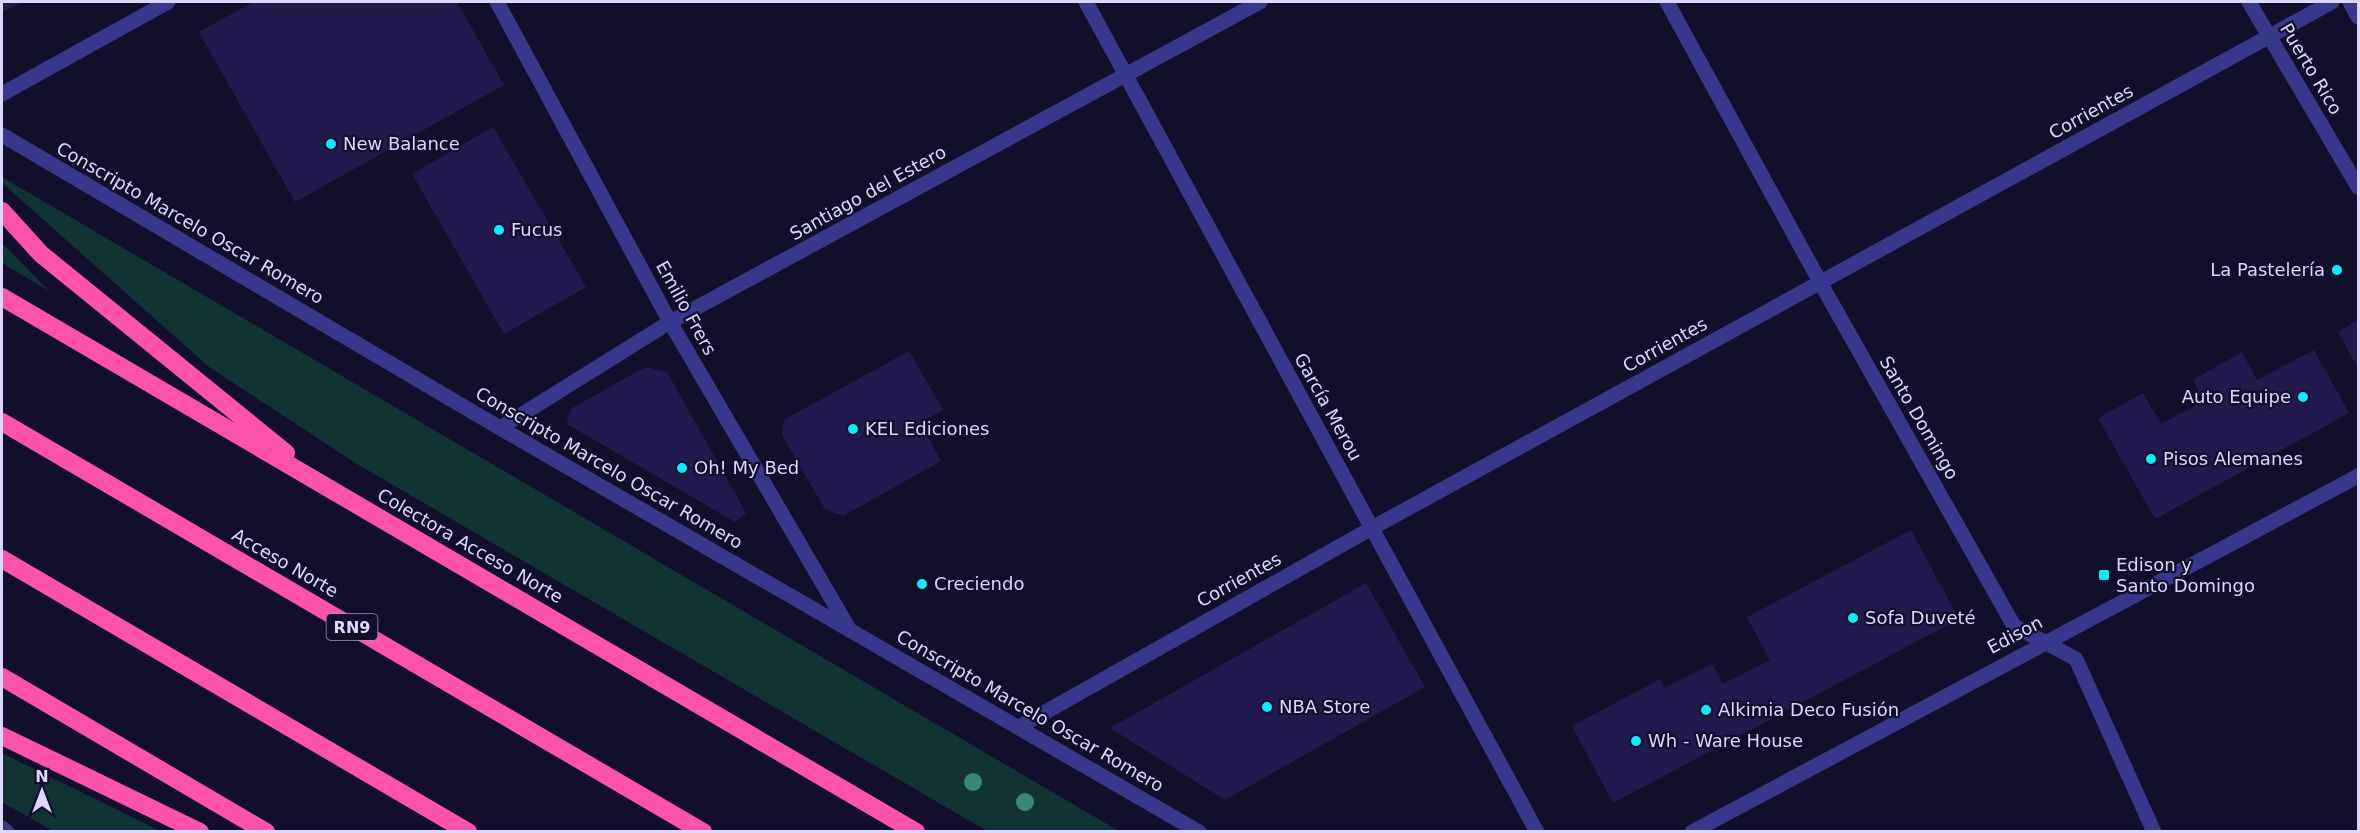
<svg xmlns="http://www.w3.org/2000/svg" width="2360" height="833" font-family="'DejaVu Sans',sans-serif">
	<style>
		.green { fill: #113432 }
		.building { fill: #221a4c }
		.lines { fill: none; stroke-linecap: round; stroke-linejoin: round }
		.minor { stroke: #37378b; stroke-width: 15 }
		.highway { stroke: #ff52ab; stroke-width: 18 }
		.tree { fill: #3a867c }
		.poi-dot { fill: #03efff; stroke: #120f2a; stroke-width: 2 }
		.labels { text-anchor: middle; stroke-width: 4.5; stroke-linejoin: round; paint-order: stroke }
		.shield { fill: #120f2a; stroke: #9f9bbf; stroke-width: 1.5 }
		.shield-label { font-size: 16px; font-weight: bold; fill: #dbd7ff }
		.street-label { font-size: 18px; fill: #dbd7ff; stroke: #120f2a }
		.poi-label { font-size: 18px; fill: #dbd7ff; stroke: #120f2a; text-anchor: start }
	</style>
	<rect width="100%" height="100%" fill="#120f2a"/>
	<g class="green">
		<path d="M2 177 1119 831H987L357 464 209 367 2 183Z"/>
		<path d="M2 243 49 291 2 263Z"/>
		<path d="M2 753 160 831H53L2 802Z"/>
	</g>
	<g class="building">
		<path d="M2 2H21L2 13Z"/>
		<path d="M253 2H457L504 85 295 202 199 32Z"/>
		<path d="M493 127 586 287 504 334 412 174Z"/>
		<path d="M2358 320V369L2338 332Z"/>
		<path d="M2314 350 2349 413 2155 519 2098 418 2143 393 2161 424 2204 401 2193 380 2242 352 2257 380Z"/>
		<path d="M909 351 943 410 920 423 941 461 843 516 825 509 782 435 784 420Z"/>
		<path d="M646 367 667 372 746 513 735 522 567 424 568 416 572 408Z"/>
		<path d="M1911 530 1959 619 1613 803 1572 726 1660 679 1664 688 1712 664 1723 684 1770 660 1747 617Z"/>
		<path d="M1366 583 1425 687 1225 800 1110 728Z"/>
	</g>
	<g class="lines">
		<g class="minor">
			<path d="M497 2 670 322 848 627"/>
			<path d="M1086 2 1537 832"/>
			<path d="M1667 2 1820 282 2014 626 2076 659 2154 832"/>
			<path d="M2249 2 2358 187"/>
			<path d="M2350 2 2358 17"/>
			<path d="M2 94 168 2"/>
			<path d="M2 135 500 428 1199 832"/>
			<path d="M500 428 670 322 1260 2"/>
			<path d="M1019 727 1372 528 2332 2"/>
			<path d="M2 828 7 832"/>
			<path d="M1692 832 2358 476"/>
		</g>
		<g class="highway">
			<path d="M2 211 41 254 286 453"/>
			<path d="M2 297 916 832"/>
			<path d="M2 422 703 832"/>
			<path d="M2 559 468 832"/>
			<path d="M2 677 266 832"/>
			<path d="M2 736 200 832"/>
		</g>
	</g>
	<g class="tree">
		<circle cx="973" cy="782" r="9"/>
		<circle cx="1025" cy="802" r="9"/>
	</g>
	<g class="poi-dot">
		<circle cx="331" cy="144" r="6"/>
		<circle cx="499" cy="230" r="6"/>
		<circle cx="2337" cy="270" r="6"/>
		<circle cx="2303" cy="397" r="6"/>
		<circle cx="853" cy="429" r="6"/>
		<circle cx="2151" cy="459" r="6"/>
		<circle cx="682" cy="468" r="6"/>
		<rect x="2098" y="569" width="12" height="12" rx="3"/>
		<circle cx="922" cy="584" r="6"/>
		<circle cx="1853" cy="618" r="6"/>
		<circle cx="1267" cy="707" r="6"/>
		<circle cx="1706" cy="710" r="6"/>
		<circle cx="1636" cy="741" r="6"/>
	</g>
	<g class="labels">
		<rect class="shield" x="326.5" y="614" width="51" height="26" rx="4.5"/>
		<g class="shield-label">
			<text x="352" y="633">RN9</text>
		</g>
		<g class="street-label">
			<text transform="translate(2311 69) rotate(59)" y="6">Puerto Rico</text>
			<text transform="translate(2091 112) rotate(-29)" y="6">Corrientes</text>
			<text transform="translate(868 193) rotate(-29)" y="6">Santiago del Estero</text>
			<text transform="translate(190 223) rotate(30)" y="6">Conscripto Marcelo Oscar Romero</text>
			<text transform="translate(686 308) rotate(61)" y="6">Emilio Frers</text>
			<text transform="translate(1665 345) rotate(-29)" y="6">Corrientes</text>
			<text transform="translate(1328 407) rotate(61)" y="6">García Merou</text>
			<text transform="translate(1919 418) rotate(60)" y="6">Santo Domingo</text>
			<text transform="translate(609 468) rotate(30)" y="6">Conscripto Marcelo Oscar Romero</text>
			<text transform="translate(470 546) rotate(30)" y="6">Colectora Acceso Norte</text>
			<text transform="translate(285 563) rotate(30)" y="6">Acceso Norte</text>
			<text transform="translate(1239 580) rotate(-29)" y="6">Corrientes</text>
			<text transform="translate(2015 635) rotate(-28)" y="6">Edison</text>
			<text transform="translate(1030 711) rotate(30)" y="6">Conscripto Marcelo Oscar Romero</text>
		</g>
		<g class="poi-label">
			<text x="343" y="150">New Balance</text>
			<text x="511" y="236">Fucus</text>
			<text x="2325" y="276" text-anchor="end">La Pastelería</text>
			<text x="2291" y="403" text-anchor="end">Auto Equipe</text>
			<text x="865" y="435">KEL Ediciones</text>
			<text x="2163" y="465">Pisos Alemanes</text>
			<text x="694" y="474">Oh! My Bed</text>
			<text x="2116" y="571">Edison y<tspan x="2116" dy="21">Santo Domingo</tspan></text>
			<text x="934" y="590">Creciendo</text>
			<text x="1865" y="624">Sofa Duveté</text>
			<text x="1279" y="713">NBA Store</text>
			<text x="1718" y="716">Alkimia Deco Fusión</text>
			<text x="1648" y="747">Wh - Ware House</text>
		</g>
	</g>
	<rect width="2360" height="833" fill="none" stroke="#dbd7ff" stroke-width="6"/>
	<g transform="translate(42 791)" stroke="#120f2a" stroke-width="4.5" paint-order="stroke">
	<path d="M0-4.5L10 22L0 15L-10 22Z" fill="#dbd7ff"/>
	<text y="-9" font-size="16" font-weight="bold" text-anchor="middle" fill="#dbd7ff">N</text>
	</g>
</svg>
